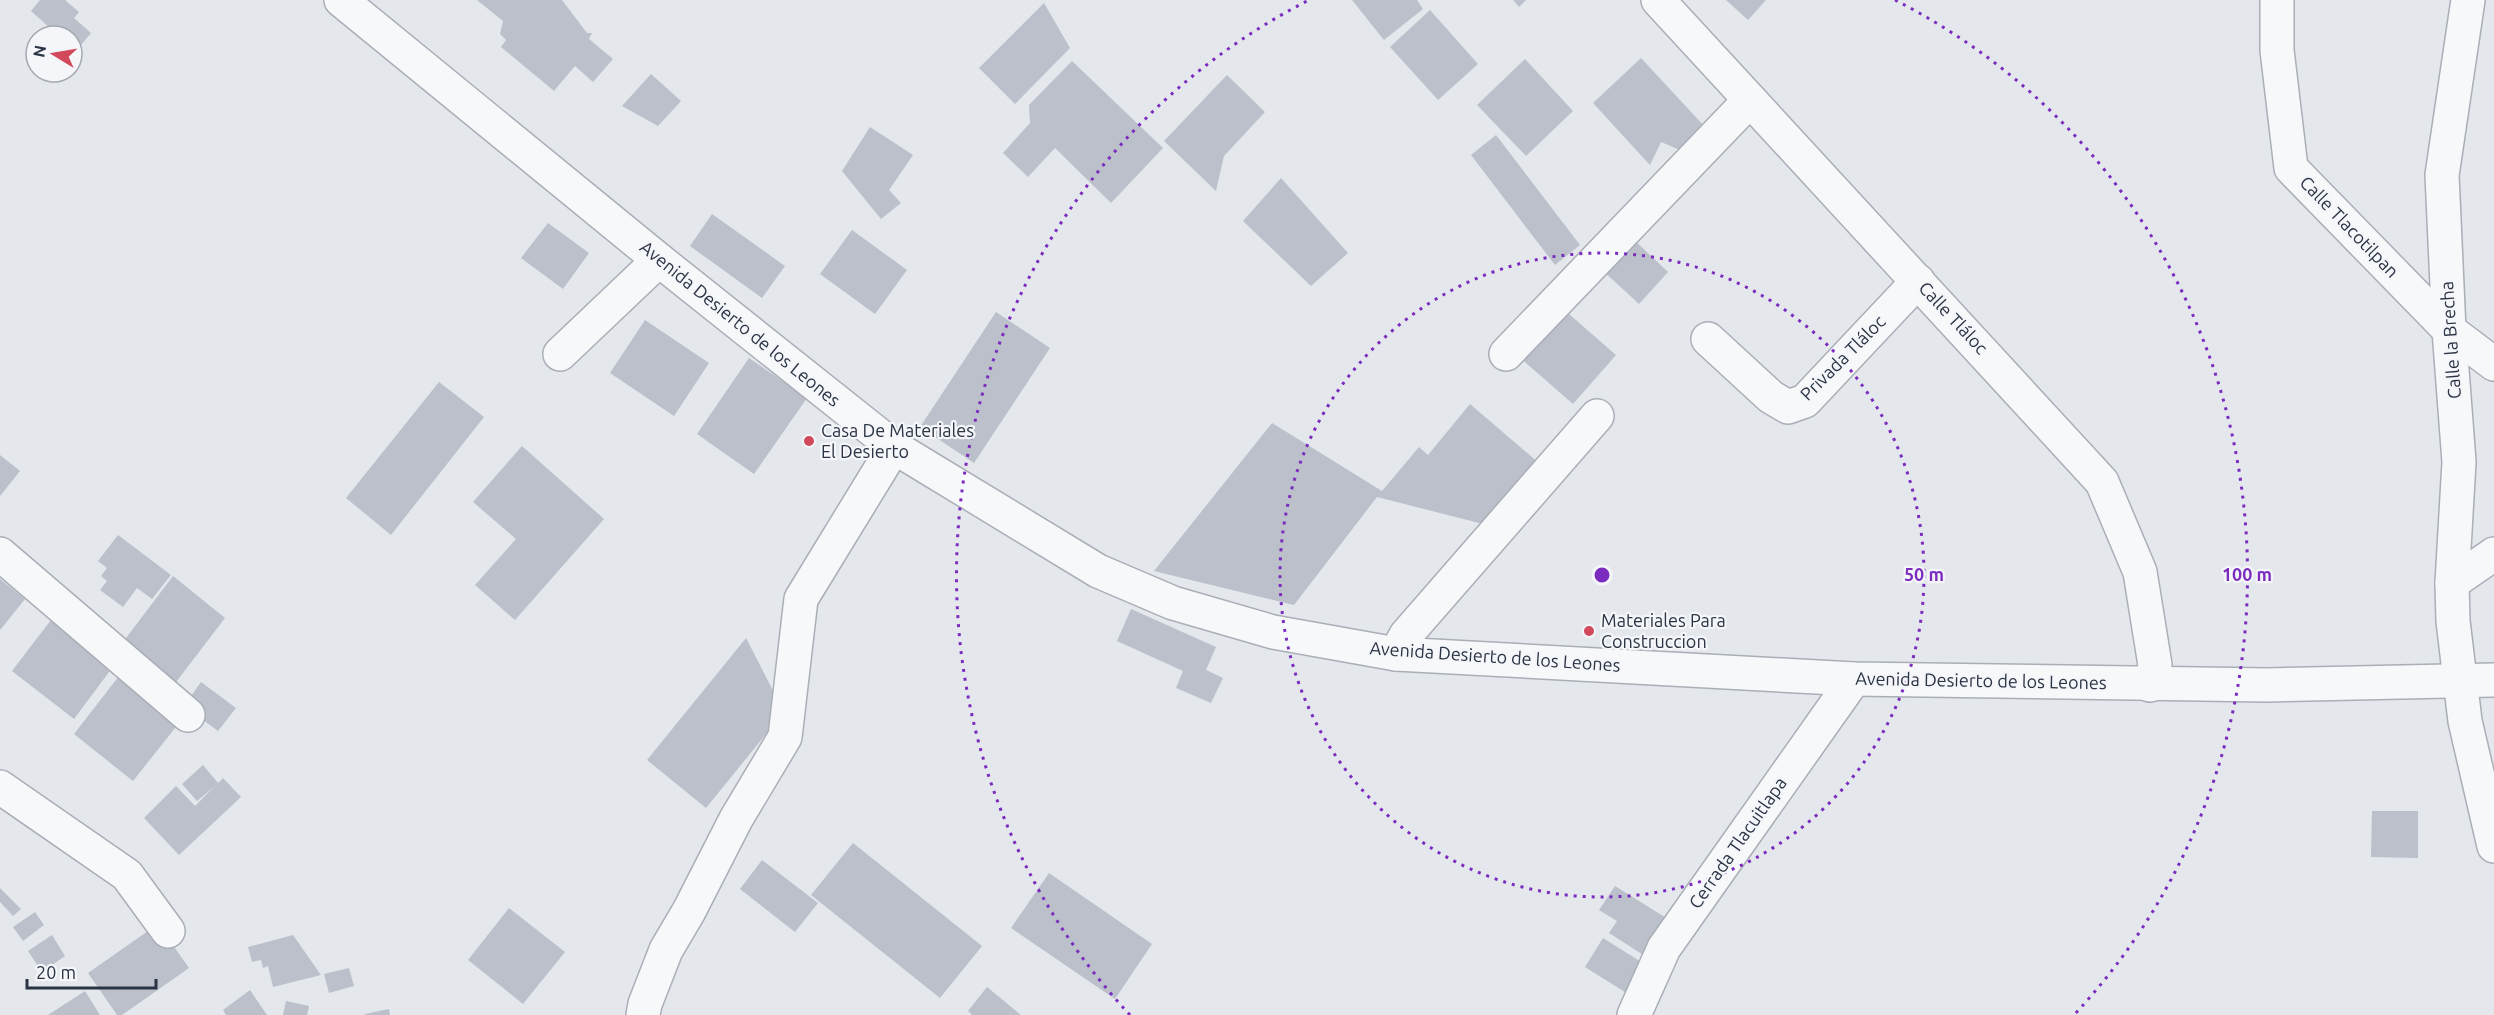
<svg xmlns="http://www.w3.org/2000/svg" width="2494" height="1015" font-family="Ubuntu,sans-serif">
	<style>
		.building { fill: #bbc0ca }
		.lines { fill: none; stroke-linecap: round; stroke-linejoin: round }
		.minor-casing { stroke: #a9aeb7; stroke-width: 36 }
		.minor { stroke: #f7f8fa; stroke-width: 33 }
		.ring { fill: none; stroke: #7b2cbf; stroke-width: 3; stroke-dasharray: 3 6 }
		.poi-dot { fill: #d1495b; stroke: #f4f6f9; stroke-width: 2 }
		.labels { text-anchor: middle; stroke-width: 4.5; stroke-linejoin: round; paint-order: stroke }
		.street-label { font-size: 18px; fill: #2b3445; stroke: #f4f6f9 }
		.poi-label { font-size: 18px; fill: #2b3445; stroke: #f4f6f9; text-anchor: start }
		.centre { fill: #7b2cbf; stroke: #f4f6f9; stroke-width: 3 }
		.ring-label { font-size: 18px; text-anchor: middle; font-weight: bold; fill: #7b2cbf; stroke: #f4f6f9; stroke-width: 4.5; stroke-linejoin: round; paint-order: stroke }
	</style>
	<rect width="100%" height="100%" fill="#e4e7ec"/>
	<g class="building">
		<path d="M40 0H65L79 12 74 18 91 33 76 51 72 47V36H59L31 11Z"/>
		<path d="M477 0H562L587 33H592L589 39 613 59 593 82 575 66 554 91 501 47 506 40 500 34 503 21Z"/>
		<path d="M1352 0H1417L1423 9 1384 40Z"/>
		<path d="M1513 0H1526L1519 7Z"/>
		<path d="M1726 0H1766L1748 20Z"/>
		<path d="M1044 3 1070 48 1015 104 979 68Z"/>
		<path d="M1430 10 1478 64 1438 100 1390 47Z"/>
		<path d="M1641 58 1705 127 1680 150 1661 142 1650 165 1593 103Z"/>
		<path d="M1525 59 1573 111 1526 156 1477 105Z"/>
		<path d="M1072 61 1163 148 1111 203 1055 148 1028 177 1003 153 1030 123 1029 105Z"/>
		<path d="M651 74 681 101 658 126 622 106Z"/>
		<path d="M1227 75 1265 112 1224 156 1216 191 1164 141Z"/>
		<path d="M870 127 913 155 889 190 901 203 881 219 842 171Z"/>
		<path d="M1496 135 1580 245 1555 265 1471 155Z"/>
		<path d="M1281 178 1348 253 1311 286 1243 221Z"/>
		<path d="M712 214 785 266 762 298 690 246Z"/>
		<path d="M548 223 589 253 563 289 521 258Z"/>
		<path d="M852 230 907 270 875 314 820 274Z"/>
		<path d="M1630 236 1668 272 1639 304 1600 268Z"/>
		<path d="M1562 308 1616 355 1573 404 1519 357Z"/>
		<path d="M996 312 1050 348 974 463 920 427Z"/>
		<path d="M645 320 709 363 674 416 610 373Z"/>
		<path d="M749 358 807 398 754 474 697 434Z"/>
		<path d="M439 382 484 417 391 535 346 498Z"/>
		<path d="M1470 404 1539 463 1487 525 1377 497 1294 605 1154 571 1272 423 1382 491 1419 447 1428 455Z"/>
		<path d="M522 446 604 519 515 620 475 585 516 539 473 502Z"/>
		<path d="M0 455 20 471 0 496Z"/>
		<path d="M118 535 171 575 152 599 137 588 123 607 100 590 107 581 101 576 107 568 98 561Z"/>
		<path d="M173 576 225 618 173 686 120 646Z"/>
		<path d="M0 579 25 599 0 630Z"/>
		<path d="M1131 609 1216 647 1206 670 1223 678 1211 703 1176 688 1183 671 1117 641Z"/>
		<path d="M51 620 112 668 74 719 12 671Z"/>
		<path d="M746 638 784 712 706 808 647 760Z"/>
		<path d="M119 676 179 723 133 781 74 734Z"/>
		<path d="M201 682 236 708 218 731 184 706Z"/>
		<path d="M203 765 218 783 223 778 241 797 179 855 144 818 176 786 195 806 214 787 197 801 182 784Z"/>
		<path d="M2372 811H2418V858L2371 857Z"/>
		<path d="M853 843 982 946 940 998 811 895Z"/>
		<path d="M762 860 818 903 795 932 740 889Z"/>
		<path d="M1049 873 1152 944 1115 999 1011 928Z"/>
		<path d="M1615 886 1671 921 1648 958 1609 933 1617 921 1599 910Z"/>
		<path d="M0 888 21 909 13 916 0 902Z"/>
		<path d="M509 908 565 952 523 1004 468 960Z"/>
		<path d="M35 912 44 925 23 941 13 927Z"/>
		<path d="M158 924 189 968 122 1015H117L88 973Z"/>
		<path d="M52 935 65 956 42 972 28 951Z"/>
		<path d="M293 935 321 975 273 987 268 966 263 968 261 960 252 962 248 947Z"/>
		<path d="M1603 938 1646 965 1628 994 1585 967Z"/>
		<path d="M349 968 354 986 329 993 324 974Z"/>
		<path d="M987 987 1021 1015H972L968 1011Z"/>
		<path d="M250 990 267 1015H226L223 1010Z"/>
		<path d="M85 991 100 1015H48Z"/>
		<path d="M286 1001 309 1006 307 1015H283Z"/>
		<path d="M389 1009 390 1015H365V1014Z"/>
	</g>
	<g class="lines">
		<g class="minor-casing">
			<g id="minor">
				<path d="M341 0 659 260 894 447 1098 571 1173 603 1273 632 1396 654 1854 679 2267 685 2494 680"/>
				<path d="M1658 0 2102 482 2140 572 2155 665 2150 685"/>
				<path d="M2277 0V50L2291 168 2449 330 2494 364"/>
				<path d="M2468 0 2442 175 2449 330 2459 462 2452 583 2453 621 2465 721 2494 846"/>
				<path d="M1708 339 1771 397 1788 407 1805 401 1918 281"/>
				<path d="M560 354 659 260"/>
				<path d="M1506 354 1750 100"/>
				<path d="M0 554 188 715"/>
				<path d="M2452 583 2494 554"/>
				<path d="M1396 654 1406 635 1597 416"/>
				<path d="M0 787 127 875 168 931"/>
				<path d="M643 1015 645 1004 666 950 689 911 736 819 785 737 801 599 894 447"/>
				<path d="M1634 1015 1664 948 1854 679"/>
			</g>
		</g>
		<use href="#minor" class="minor"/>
	</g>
	<g class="ring">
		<circle cx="1602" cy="575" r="322"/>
		<path d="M1130 1015A645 645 0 0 1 1309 0M1895 0A645 645 0 0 1 2074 1015"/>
	</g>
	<g class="poi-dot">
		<circle cx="809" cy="441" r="6"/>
		<circle cx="1589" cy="631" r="6"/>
	</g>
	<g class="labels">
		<g class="street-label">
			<text transform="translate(2349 227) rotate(46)" y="6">Calle Tlacotilpan</text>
			<text transform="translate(1953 318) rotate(47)" y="6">Calle Tláloc</text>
			<text transform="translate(740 324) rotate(39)" y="6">Avenida Desierto de los Leones</text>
			<text transform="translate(2451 340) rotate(-94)" y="6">Calle la Brecha</text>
			<text transform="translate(1843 358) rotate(-45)" y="6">Privada Tláloc</text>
			<text transform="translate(1495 657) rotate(4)" y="6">Avenida Desierto de los Leones</text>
			<text transform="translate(1981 681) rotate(1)" y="6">Avenida Desierto de los Leones</text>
			<text transform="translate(1738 843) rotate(-55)" y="6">Cerrada Tlacuitlapa</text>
		</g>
		<g class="poi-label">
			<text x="821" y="437">Casa De Materiales<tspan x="821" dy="21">El Desierto</tspan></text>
			<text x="1601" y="627">Materiales Para<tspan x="1601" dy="21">Construccion</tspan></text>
		</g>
	</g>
	<circle cx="1602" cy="575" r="9" class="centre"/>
	<g class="ring-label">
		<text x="1924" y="581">50 m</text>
		<text x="2247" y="581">100 m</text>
	</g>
	<g transform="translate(54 54) rotate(281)"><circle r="28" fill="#f4f6f9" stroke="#a4a8b1" stroke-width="1.5"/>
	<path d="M0-4.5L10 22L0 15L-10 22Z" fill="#d1495b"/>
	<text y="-9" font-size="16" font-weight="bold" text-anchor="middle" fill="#2b3445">N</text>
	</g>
	<path d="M27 979v9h129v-9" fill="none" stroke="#2b3445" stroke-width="3"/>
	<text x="36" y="979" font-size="18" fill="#2b3445" stroke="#f4f6f9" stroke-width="4.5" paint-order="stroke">20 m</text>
</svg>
